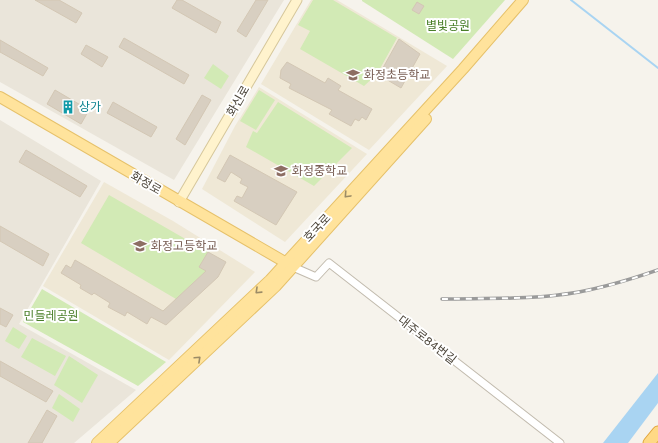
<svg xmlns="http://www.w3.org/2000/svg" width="658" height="443" font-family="'Work Sans','Noto Sans KR',sans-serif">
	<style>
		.residential { fill: #eae5da }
		.education { fill: #efe8d6 }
		.green { fill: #d2eab5 }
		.water { fill: #a9d4f2 }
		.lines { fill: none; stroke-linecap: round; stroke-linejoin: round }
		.stream { stroke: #a9d4f2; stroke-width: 2 }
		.building { fill: #d8cfc1; stroke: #d3c7b4 }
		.minor-casing { stroke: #c2bbae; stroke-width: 9 }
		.secondary-casing { stroke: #d6c79b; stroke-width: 11 }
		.primary-casing { stroke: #e6c16a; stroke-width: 12 }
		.trunk-casing { stroke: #e0a43c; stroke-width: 13 }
		.minor { stroke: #fff; stroke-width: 7 }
		.secondary { stroke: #fff3cd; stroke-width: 9 }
		.primary { stroke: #ffe39c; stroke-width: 10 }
		.trunk { stroke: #ffd985; stroke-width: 11 }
		.rail-casing { stroke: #9a9a9a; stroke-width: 3.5 }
		.rail { stroke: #fff; stroke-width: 2; stroke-dasharray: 6; stroke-linecap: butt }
		.oneway { stroke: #9c8c66 }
		.labels { text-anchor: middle; stroke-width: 4; stroke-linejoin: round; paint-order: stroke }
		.park-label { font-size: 12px; fill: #4a7f2a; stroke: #fff }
		.education-label { font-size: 12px; fill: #785e54; stroke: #fff; text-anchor: start }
		.street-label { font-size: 12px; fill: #4b4439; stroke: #fff }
		.culture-label { font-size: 12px; fill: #0d838f; stroke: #fff; text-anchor: start }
	</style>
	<rect width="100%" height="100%" fill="#f6f3ec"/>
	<g class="residential">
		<path d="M0 0H284L174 180 0 82Z"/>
		<path d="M0 120 101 181 19 324 136 390 74 443H0Z"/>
	</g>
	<g class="education">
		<path d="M311 0H337L447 66 369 150 261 84Z"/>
		<path d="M259 87 367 154 285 242 202 189 235 126Z"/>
		<path d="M104 182 173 221 255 272 169 360 43 286Z"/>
	</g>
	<g class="green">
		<path d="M313 0H333L397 38 377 74 364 86 300 49 310 31 298 25Z"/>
		<path d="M362 0H505L453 59 362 1Z"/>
		<path d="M213 64 229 76 221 89 204 78Z"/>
		<path d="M259 90 275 100 256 130 240 121Z"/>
		<path d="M278 102 352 148 314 186 246 147 253 131 257 133Z"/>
		<path d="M109 195 208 252 200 267 206 271 176 299 81 243Z"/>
		<path d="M42 289 166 362 138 386 23 322Z"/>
		<path d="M13 327 27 336 19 349 5 341Z"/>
		<path d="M32 338 66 356 55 376 21 357Z"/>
		<path d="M69 356 98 375 82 403 54 385Z"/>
		<path d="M59 394 80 409 73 422 52 408Z"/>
	</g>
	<path class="water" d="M658 373V403L628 443H603Z"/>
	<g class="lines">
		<path class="stream" d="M571 0 658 68"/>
	</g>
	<g class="building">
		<path d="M35 0H59L82 13 76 23Z"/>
		<path d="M177 0H182L221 22 216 33 172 8Z"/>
		<path d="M256 0H268L246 37 237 31Z"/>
		<path d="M417 2 424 6 419 14 412 10Z"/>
		<path d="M124 38 189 75 184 84 119 47Z"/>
		<path d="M399 39 420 54 401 88 379 75Z"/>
		<path d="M0 40 48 68 43 76 0 52Z"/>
		<path d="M86 45 108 57 102 67 81 54Z"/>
		<path d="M287 62 325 83 328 78 341 86 338 90 372 109 366 120 362 117 359 121 355 119 351 126 329 114 332 110 289 88 291 84 280 78 281 70Z"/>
		<path d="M55 90 89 110 81 124 47 104Z"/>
		<path d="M202 95 211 100 185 145 176 139Z"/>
		<path d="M113 102 157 127 151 137 107 113Z"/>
		<path d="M26 150 87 186 80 197 19 162Z"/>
		<path d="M230 155 297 192 276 225 234 201 237 196 242 198 248 187 240 183 242 179 231 172 225 182 217 178Z"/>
		<path d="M0 226 49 254 43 266 0 241Z"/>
		<path d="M208 252 226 262 218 277 166 325 151 317 147 324 127 312 125 316 108 307 110 303 94 293 92 295 80 288 81 285 61 273 66 265 71 268 75 260 163 311 206 271 199 267Z"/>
		<path d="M0 308 13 315 6 327 0 324Z"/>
		<path d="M0 361 53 391 46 402 0 376Z"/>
		<path d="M47 410 57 416 42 443H28Z"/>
	</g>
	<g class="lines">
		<g class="minor-casing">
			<path id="minor" d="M293 267 316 277 329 263 560 443"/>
		</g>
		<g class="secondary-casing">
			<path id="secondary" d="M179 202 297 0"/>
		</g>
		<g class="primary-casing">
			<g id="primary">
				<path d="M0 97 290 265"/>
				<path d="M97 443 270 280 463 69 523 0"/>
				<path d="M109 443 276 286 426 119"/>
			</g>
		</g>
		<g class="trunk-casing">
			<path id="trunk" d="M649 443 658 432"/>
		</g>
		<use href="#minor" class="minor"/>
		<use href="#secondary" class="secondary"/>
		<use href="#primary" class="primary"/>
		<use href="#trunk" class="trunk"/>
		<g class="rail-casing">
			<path id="rail" d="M442 299C487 298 534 300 579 292 606 287 632 279 658 270"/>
		</g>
		<use href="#rail" class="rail"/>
	</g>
	<defs><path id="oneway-chevron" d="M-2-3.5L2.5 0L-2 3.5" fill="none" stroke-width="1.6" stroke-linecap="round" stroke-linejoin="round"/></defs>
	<g class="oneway">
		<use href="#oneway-chevron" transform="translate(347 195) rotate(133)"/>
		<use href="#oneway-chevron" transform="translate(258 291) rotate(136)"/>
		<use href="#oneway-chevron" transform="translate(198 359) rotate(-43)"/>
	</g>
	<defs>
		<g id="school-bare" transform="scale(1.08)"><path d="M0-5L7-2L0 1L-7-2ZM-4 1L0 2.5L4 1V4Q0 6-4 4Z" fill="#8d6e63" stroke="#fff" stroke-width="2.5" paint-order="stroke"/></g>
		<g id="building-bare" transform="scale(1.08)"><path d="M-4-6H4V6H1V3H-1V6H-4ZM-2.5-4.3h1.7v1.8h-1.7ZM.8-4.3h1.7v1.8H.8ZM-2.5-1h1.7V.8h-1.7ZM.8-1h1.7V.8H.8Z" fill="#0f9aa8" stroke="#fff" stroke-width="2.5" paint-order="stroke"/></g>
	</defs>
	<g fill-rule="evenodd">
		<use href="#school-bare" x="353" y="75"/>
		<use href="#building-bare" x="68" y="107"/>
		<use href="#school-bare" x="281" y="171"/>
		<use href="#school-bare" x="140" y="246"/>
	</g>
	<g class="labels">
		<g class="park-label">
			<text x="448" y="30">별빛공원</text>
			<text x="51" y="320">민들레공원</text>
		</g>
		<g class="education-label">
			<text x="364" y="79">화정초등학교</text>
			<text x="292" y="175">화정중학교</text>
			<text x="151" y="250">화정고등학교</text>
		</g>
		<g class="street-label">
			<text transform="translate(238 101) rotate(-60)" y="4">화신로</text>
			<text transform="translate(146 183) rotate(30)" y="4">화정로</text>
			<text transform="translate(317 228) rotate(-47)" y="4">호국로</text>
			<text transform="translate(427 340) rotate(38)" y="4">대주로84번길</text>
		</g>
		<g class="culture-label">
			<text x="79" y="111">상가</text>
		</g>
	</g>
</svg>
